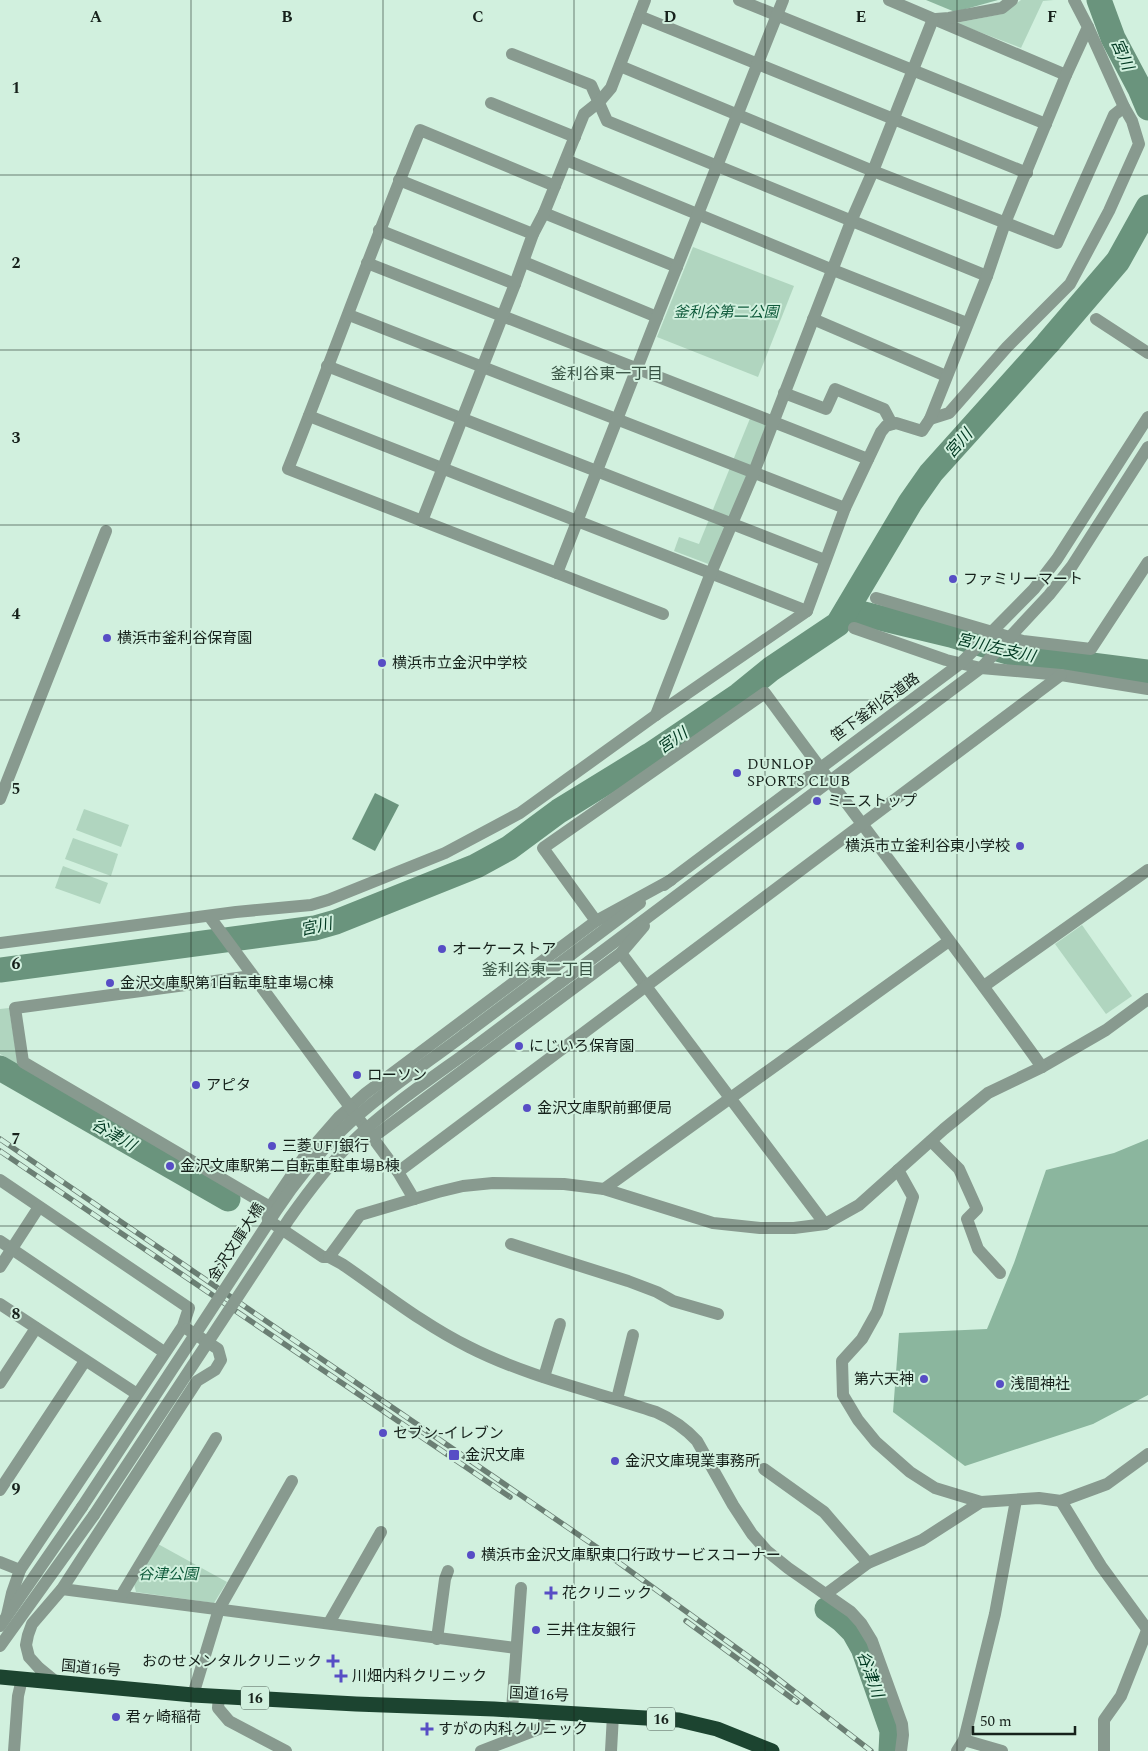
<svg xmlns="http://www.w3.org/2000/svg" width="1148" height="1751" font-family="Spectral,'Noto Sans JP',serif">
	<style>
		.green { fill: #b0d5bf }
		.forest { fill: #8bb69e }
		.water { fill: #6a947d }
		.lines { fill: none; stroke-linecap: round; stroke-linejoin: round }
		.river { stroke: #6a947d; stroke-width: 25 }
		.minor { stroke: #889a8f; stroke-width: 12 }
		.highway { stroke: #1c4430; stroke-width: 15 }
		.rail-casing { stroke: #6b7f74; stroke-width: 5.5 }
		.rail { stroke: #d1f0de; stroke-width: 4; stroke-dasharray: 11; stroke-linecap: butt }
		.minor-bridge { stroke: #889a8f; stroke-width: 12 }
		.grid { fill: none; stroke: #16211b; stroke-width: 1; stroke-opacity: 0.55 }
		.poi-dot { fill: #574dc5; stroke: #d1f0de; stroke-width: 2 }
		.labels { text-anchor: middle; stroke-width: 4; stroke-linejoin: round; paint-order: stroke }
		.shield { fill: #d1f0de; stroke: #4e5f56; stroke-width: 1 }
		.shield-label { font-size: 14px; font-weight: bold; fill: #16211b }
		.park-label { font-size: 15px; font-style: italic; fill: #0f5a3b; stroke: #d1f0de }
		.poi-label { font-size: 15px; fill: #16211b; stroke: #d1f0de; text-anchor: start }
		.street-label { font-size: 15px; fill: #16211b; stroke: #d1f0de }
		.water-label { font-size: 16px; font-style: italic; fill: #003821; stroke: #d1f0de }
		.neighbourhood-label { font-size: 16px; fill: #385344; stroke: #d1f0de }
		.grid-label { font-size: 16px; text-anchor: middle; font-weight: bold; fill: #16211b; stroke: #d1f0de; stroke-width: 4; stroke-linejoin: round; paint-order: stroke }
	</style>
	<rect width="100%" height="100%" fill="#d1f0de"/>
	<g class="green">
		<path d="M1021 0H1054L1043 1 1021 48 956 23 1002 14Z"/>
		<path d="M693 247 794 286 758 377 657 337Z"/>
		<path d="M751 416 769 424 711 565 674 551 679 537 699 544Z"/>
		<path d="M84 809 129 825 121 847 76 830Z"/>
		<path d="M73 838 118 854 111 876 65 859Z"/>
		<path d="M63 866 108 883 100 904 55 888Z"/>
		<path d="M1082 925 1132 996 1106 1014 1055 944Z"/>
		<path d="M9 1008 18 1064 0 1054V1009Z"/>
		<path d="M158 1544 227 1582 214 1603 136 1592 134 1584Z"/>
	</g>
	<g class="forest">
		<path d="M926 0H998L955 12Z"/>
		<path d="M1148 1139V1395L1093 1424 965 1466 893 1412 899 1333 987 1329 1014 1263 1046 1170 1114 1153Z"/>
	</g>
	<path class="water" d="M375 793 399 805 375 851 352 839Z"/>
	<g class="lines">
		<g class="river">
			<path d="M1099 0 1113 38 1140 89 1148 108"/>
			<path d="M847 610 951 635 1021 656 1148 672"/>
			<path d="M0 970 315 928 336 922 476 866 509 848 559 811 650 755 739 695 771 669 838 624 910 503 931 473 1047 344 1118 261 1148 207"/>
			<path d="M0 1068 228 1199"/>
			<path d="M827 1609 842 1620 854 1632 863 1648 892 1731 891 1751"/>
		</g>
		<g class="minor">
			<path d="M739 0 1046 124"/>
			<path d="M889 0 1066 75"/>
			<path d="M639 16 1027 173"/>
			<path d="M936 19 949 18 1002 8 1012 0"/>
			<path d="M512 54 591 85 607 121 987 276"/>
			<path d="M620 66 873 171 1057 243 1114 115 1124 107"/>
			<path d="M491 103 575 137"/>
			<path d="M566 160 833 270 967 323"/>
			<path d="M399 180 533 234"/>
			<path d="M555 186 420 130C374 242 333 356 288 469L663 614"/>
			<path d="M544 213 677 267"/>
			<path d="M379 230 515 284"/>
			<path d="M524 262 657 317"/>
			<path d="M367 263 868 459"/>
			<path d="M349 315 845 508"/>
			<path d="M813 319 946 376"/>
			<path d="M1096 319 1148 353"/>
			<path d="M327 366 825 560"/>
			<path d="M784 393 826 409 835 389 884 409 892 424"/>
			<path d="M309 416 807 611"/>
			<path d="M930 419 949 413 1007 347 1070 284 1109 211 1139 144 1132 121 1124 107 1088 27"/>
			<path d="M422 521 515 284 533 234 544 213 584 114 599 102 611 88 645 0"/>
			<path d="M557 573 657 317 783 0"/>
			<path d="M876 598 1023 641 1091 649 1148 562"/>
			<path d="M854 628 946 660 981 668 1061 675 1148 689"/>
			<path d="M656 715 711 573 754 472 852 219 873 171 933 19"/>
			<path d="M0 799 106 531"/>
			<path d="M671 880 596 921 366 1093 339 1117 304 1157 270 1207 267 1214 268 1220 323 1257H329L360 1215 438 1192 463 1186 493 1183 564 1184 604 1189 713 1223 760 1228H794L825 1224 859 1205 944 1129 988 1093 1042 1067 1106 1030 1148 999"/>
			<path d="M664 885 961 663 1034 589 1057 559 1148 417"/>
			<path d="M209 916 398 1172 414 1199"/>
			<path d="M596 921 543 848 765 693C856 818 952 941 1042 1067"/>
			<path d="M0 943 236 912 311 905 328 900 445 853 520 813 656 715 807 611 845 508 881 432 886 426 896 423 922 431 930 419 987 276 1005 223 1066 75 1088 27 1074 0"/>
			<path d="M621 953 825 1224"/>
			<path d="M252 976 15 1008 23 1062 270 1207"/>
			<path d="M984 986 1148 870"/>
			<path d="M464 1035 640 903"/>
			<path d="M473 1048 981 668 1049 595 1072 566 1148 447"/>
			<path d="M372 1138 621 953 644 926"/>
			<path d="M931 1141 959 1169 977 1209 967 1219 978 1249 1000 1273"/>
			<path d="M898 1170 913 1197 877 1312 862 1339 842 1361 843 1395 858 1420 876 1442 910 1472 935 1488 981 1502 1039 1498 1061 1501 1107 1484 1148 1454"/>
			<path d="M398 1172 1061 675"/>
			<path d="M0 1180 189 1308 183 1326 20 1570 12 1593 7 1615"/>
			<path d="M604 1189 949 941"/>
			<path d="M0 1241 164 1352"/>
			<path d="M511 1244 628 1281 657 1292 673 1301 718 1314"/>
			<path d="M329 1257 342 1264C383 1292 424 1325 469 1347 528 1377 593 1391 656 1412 672 1419 684 1427 697 1441L733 1505 752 1534 767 1551 788 1568 851 1612 861 1623 872 1641 902 1724 903 1735 901 1751"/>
			<path d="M0 1267 39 1207"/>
			<path d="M0 1304 137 1394"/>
			<path d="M544 1377 560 1324"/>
			<path d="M0 1383 36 1328"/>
			<path d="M617 1399 633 1335"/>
			<path d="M764 1469 824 1512 868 1563"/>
			<path d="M0 1490 85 1361"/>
			<path d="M1061 1501 1101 1566 1147 1629"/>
			<path d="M0 1562 20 1570"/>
			<path d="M62 1589 516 1648"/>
			<path d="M826 1594 868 1563 922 1540 981 1502"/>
			<path d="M121 1596 216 1438"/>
			<path d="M329 1623 381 1532"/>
			<path d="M0 1626 82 1507"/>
			<path d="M437 1639 445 1579 448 1571"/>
			<path d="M0 1646 94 1515"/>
			<path d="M56 1682 39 1668 29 1657 26 1645 28 1635 32 1624 62 1589 197 1381 215 1370 221 1360 218 1349 187 1329"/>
			<path d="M193 1695 219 1609 292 1481"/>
			<path d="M219 1696 218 1708 229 1721 286 1751"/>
			<path d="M512 1710 521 1588"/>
			<path d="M964 1740 1002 1751"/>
			<path d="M14 1751 18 1696 22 1679"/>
			<path d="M481 1751 539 1729 544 1724 545 1712"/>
			<path d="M611 1751 613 1715"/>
			<path d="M957 1751 964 1740 995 1614 1016 1500"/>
			<path d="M1104 1751V1720L1121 1696 1148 1628"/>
		</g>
		<path class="highway" d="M0 1677 193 1695 356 1704 494 1709 679 1720 717 1729 772 1751"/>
		<g class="rail-casing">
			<g id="rail">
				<path d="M0 1139 611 1557 764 1668 871 1751"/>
				<path d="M0 1151 510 1497"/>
				<path d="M686 1621 797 1702"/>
			</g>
		</g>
		<use href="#rail" class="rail"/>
		<g class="minor-bridge">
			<path d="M82 1507 276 1211C295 1182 316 1156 341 1131 378 1095 423 1066 464 1035"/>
			<path d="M94 1515 289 1219C308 1192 328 1165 352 1142 388 1107 432 1078 473 1048"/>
		</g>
	</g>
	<path class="grid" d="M191 0V1751M383 0V1751M574 0V1751M765 0V1751M957 0V1751M0 175H1148M0 350H1148M0 525H1148M0 700H1148M0 876H1148M0 1051H1148M0 1226H1148M0 1401H1148M0 1576H1148"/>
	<g class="poi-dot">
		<circle cx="953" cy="579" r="5"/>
		<circle cx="107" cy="638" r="5"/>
		<circle cx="382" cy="663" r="5"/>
		<circle cx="737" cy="773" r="5"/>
		<circle cx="817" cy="801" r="5"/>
		<circle cx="1020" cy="846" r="5"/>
		<circle cx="442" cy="949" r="5"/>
		<circle cx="110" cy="983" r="5"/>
		<circle cx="519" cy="1046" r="5"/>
		<circle cx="357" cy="1075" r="5"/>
		<circle cx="196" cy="1085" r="5"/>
		<circle cx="527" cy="1108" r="5"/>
		<circle cx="272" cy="1146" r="5"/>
		<circle cx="170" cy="1166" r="5"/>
		<circle cx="924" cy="1379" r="5"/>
		<circle cx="1000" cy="1384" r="5"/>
		<circle cx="383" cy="1433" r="5"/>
		<rect x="448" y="1449" width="12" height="12" rx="2.5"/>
		<circle cx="615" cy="1461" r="5"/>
		<circle cx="471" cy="1555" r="5"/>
		<path d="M548.5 1585.5h5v5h5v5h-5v5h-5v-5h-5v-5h5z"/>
		<circle cx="536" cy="1630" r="5"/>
		<path d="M330.5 1653.5h5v5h5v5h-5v5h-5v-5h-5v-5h5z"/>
		<path d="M338.5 1668.5h5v5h5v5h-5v5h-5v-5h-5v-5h5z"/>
		<circle cx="116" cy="1717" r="5"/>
		<path d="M424.5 1721.5h5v5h5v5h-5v5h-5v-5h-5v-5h5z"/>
	</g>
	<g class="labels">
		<g class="shield">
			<rect x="241" y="1686.5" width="28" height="23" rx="4"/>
			<rect x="647" y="1707.5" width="28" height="23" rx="4"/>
		</g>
		<g class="shield-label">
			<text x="255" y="1703">16</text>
			<text x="661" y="1724">16</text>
		</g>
		<g class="park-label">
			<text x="726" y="317">釜利谷第二公園</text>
			<text x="168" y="1579">谷津公園</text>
		</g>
		<g class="poi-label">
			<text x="963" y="584">ファミリーマート</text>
			<text x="117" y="643">横浜市釜利谷保育園</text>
			<text x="392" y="668">横浜市立金沢中学校</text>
			<text x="747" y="769">DUNLOP<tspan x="747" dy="17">SPORTS CLUB</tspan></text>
			<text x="827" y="806">ミニストップ</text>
			<text x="1010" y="851" text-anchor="end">横浜市立釜利谷東小学校</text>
			<text x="452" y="954">オーケーストア</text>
			<text x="120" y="988">金沢文庫駅第1自転車駐車場C棟</text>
			<text x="529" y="1051">にじいろ保育園</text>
			<text x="367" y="1080">ローソン</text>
			<text x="206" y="1090">アピタ</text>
			<text x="537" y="1113">金沢文庫駅前郵便局</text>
			<text x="282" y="1151">三菱UFJ銀行</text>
			<text x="180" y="1171">金沢文庫駅第二自転車駐車場B棟</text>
			<text x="914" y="1384" text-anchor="end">第六天神</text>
			<text x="1010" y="1389">浅間神社</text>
			<text x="393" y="1438">セブン-イレブン</text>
			<text x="465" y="1460">金沢文庫</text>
			<text x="625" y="1466">金沢文庫現業事務所</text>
			<text x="481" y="1560">横浜市金沢文庫駅東口行政サービスコーナー</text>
			<text x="562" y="1598">花クリニック</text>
			<text x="546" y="1635">三井住友銀行</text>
			<text x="322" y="1666" text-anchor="end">おのせメンタルクリニック</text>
			<text x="352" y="1681">川畑内科クリニック</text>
			<text x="126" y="1722">君ヶ崎稲荷</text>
			<text x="438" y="1734">すがの内科クリニック</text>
		</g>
		<g class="street-label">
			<text transform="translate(875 707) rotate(-36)" y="5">笹下釜利谷道路</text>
			<text transform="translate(236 1242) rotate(-57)" y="5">金沢文庫大橋</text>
			<text transform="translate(91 1668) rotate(5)" y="5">国道16号</text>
			<text transform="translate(539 1694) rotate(3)" y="5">国道16号</text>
		</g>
		<g class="water-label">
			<text transform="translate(1123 54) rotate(66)" y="6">宮川</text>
			<text transform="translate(958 443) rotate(-49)" y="6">宮川</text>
			<text transform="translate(996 647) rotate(13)" y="6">宮川左支川</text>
			<text transform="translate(672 740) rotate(-35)" y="6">宮川</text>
			<text transform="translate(316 926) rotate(-12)" y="6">宮川</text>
			<text transform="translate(114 1134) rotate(30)" y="6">谷津川</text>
			<text transform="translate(871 1674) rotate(70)" y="6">谷津川</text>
		</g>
		<g class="neighbourhood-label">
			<text x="607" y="379">釜利谷東一丁目</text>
			<text x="538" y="975">釜利谷東二丁目</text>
		</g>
	</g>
	<g class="grid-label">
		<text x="96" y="22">A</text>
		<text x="287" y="22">B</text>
		<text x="478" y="22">C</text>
		<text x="670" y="22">D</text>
		<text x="861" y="22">E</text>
		<text x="1052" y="22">F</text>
		<text x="16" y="93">1</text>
		<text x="16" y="268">2</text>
		<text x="16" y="443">3</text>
		<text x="16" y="619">4</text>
		<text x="16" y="794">5</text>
		<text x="16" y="969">6</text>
		<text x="16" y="1144">7</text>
		<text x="16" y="1319">8</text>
		<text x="16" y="1494">9</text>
	</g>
	<path d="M973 1726v8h102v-8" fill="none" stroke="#16211b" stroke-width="2.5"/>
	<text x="980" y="1726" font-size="15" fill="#16211b" stroke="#d1f0de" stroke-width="4" paint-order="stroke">50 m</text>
</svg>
